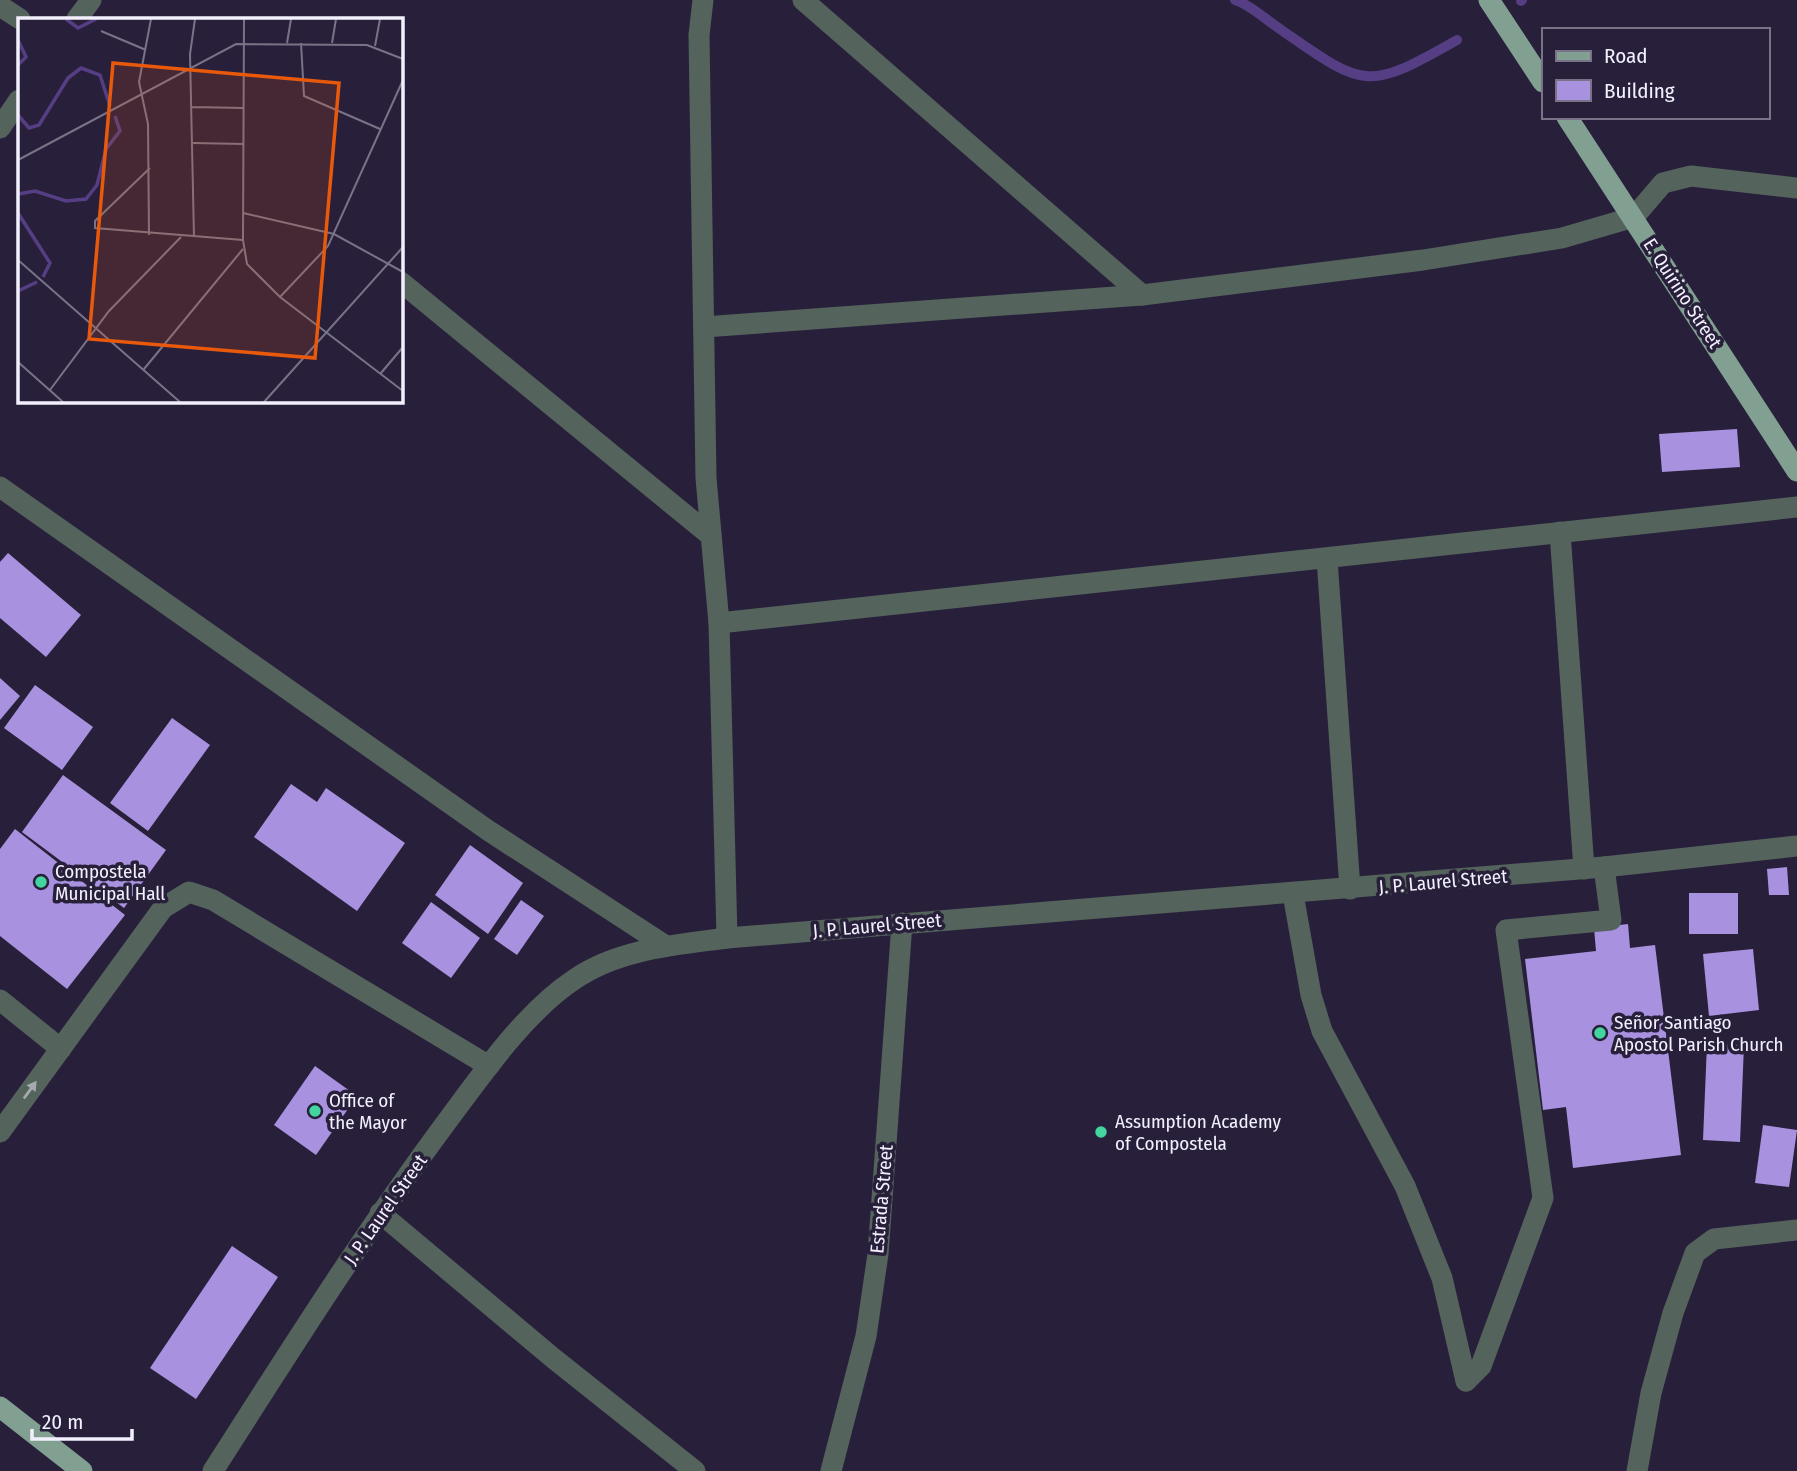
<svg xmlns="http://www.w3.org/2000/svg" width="1797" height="1471" font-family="'Fira Sans Condensed',sans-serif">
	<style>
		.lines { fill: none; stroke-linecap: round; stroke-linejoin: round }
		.stream { stroke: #553e84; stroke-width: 10 }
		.building { fill: #a892df }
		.minor { stroke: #54635c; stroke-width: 21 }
		.major { stroke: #81a092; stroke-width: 21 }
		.oneway { fill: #a4aaad }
		.poi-dot { fill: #43d4a0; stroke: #28203a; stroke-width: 2.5 }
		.labels { text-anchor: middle; stroke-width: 7; stroke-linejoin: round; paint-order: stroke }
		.street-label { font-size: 19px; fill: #f3f0fe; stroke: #28203a }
		.poi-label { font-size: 19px; fill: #f3f0fe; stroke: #28203a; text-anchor: start }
		.inset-river { fill: none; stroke: #553e84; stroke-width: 3.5 }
		.inset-road { fill: none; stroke: #797388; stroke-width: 2 }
		.view { fill: #e8590c; fill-opacity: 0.15; stroke: #e8590c; stroke-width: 3.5 }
		.inset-edge { fill: none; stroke: #f3f0fe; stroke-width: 3.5 }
	</style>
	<rect width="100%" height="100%" fill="#28203a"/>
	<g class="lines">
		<g class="stream">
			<path d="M1235 0C1251 5 1266 20 1280 29 1365 88 1366 92 1457 40"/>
			<path d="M1521 1 1522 0"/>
		</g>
	</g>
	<g class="building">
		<path d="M1737 429 1740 467 1662 472 1659 434Z"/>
		<path d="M8 553 81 615 46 657 0 618V562Z"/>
		<path d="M0 678 20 696 0 720Z"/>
		<path d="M35 685 93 727 62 770 4 728Z"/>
		<path d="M172 718 210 745 148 831 110 803Z"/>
		<path d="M63 775 166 850 124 908 22 832Z"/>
		<path d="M291 784 317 802 326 788 405 843 357 911 254 837Z"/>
		<path d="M15 829 125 915 67 989 0 936V849Z"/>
		<path d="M470 845 523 883 488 934 435 895Z"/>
		<path d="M1787 867 1789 895H1769L1767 869Z"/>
		<rect x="1689" y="893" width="49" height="41"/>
		<path d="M521 900 544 916 517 955 494 939Z"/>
		<path d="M431 902 480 938 451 978 402 943Z"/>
		<path d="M1628 924 1630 948 1655 945 1681 1155 1573 1168 1566 1107 1543 1110 1525 959 1596 951 1594 928Z"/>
		<path d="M1753 949 1759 1010 1709 1016 1703 954Z"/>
		<path d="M1707 1044 1744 1045 1740 1142 1703 1140Z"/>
		<path d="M315 1066 357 1096 316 1155 274 1125Z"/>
		<path d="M1763 1125 1797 1130 1789 1187 1755 1183Z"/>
		<path d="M232 1246 278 1277 196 1399 150 1368Z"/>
	</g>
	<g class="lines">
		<g class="minor">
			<path d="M703 0 699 35 706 478 719 623 727 938"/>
			<path d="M803 0 1142 295"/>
			<path d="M0 6 20 19"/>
			<path d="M77 19 91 0"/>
			<path d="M0 128 19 100"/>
			<path d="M401 282 711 536"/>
			<path d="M704 327 1142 295 1423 260 1562 238 1634 217 1663 183 1691 176 1797 188"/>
			<path d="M0 487 489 831 666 946"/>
			<path d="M1560 532 1584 869"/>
			<path d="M1327 559 1350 889"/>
			<path d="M719 623 1797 507"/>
			<path d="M1293 894 1311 995 1322 1031 1405 1186 1442 1278 1466 1381"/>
			<path d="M0 1000 61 1049"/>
			<path d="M0 1132 163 908 189 892 213 900 489 1066"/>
			<path d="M380 1213 553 1358 695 1471"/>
			<path d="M1466 1381 1481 1366 1543 1198 1506 930 1611 920 1604 867"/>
			<path d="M213 1471C289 1352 364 1233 448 1120 483 1073 526 1011 575 979 619 949 676 945 727 938L1604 867 1797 846"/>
			<path d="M831 1471 866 1336 878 1254 902 923"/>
			<path d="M1637 1471 1651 1393 1673 1313 1695 1253 1714 1239 1797 1230"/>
		</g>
		<g class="major">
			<path d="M1489 0 1543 82"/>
			<path d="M1567 117 1797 471"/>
			<path d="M0 1407 82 1471"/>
		</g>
	</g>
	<defs><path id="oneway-solid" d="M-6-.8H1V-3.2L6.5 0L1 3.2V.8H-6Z" transform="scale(1.75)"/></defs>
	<use class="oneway" href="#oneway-solid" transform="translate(30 1090) rotate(-54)"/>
	<g class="poi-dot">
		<circle cx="41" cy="882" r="7"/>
		<circle cx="1600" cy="1033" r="7"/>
		<circle cx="315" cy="1111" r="7"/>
		<circle cx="1101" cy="1132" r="7"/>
	</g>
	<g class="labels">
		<g class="street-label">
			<text transform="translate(1683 293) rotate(57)" y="7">E. Quirino Street</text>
			<text transform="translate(1443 881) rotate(-5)" y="7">J. P. Laurel Street</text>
			<text transform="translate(877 925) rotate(-5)" y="7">J. P. Laurel Street</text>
			<text transform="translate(881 1199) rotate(-85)" y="7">Estrada Street</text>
			<text transform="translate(385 1209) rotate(-55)" y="7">J. P. Laurel Street</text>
		</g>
		<g class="poi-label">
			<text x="55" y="878">Compostela<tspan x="55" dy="22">Municipal Hall</tspan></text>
			<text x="1614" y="1029">Señor Santiago<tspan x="1614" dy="22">Apostol Parish Church</tspan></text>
			<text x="329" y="1107">Office of<tspan x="329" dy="22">the Mayor</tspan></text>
			<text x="1115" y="1128">Assumption Academy<tspan x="1115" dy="22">of Compostela</tspan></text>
		</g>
	</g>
	<g transform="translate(18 18)">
		<rect width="385" height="385" fill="#28203a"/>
		<path class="inset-river" d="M48 1 60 10 78 1M0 22 8 39 0 47M0 97 11 110 21 107 50 60 63 50 82 57 92 88M0 176 17 173 48 183 68 181 79 167 88 131 102 113 97 98M0 195 32 245 25 259M0 273 19 264"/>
		<path class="inset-road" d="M226 1 225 222 229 246 262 279 385 373M83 13 128 32M269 25 273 1M283 25 286 78 362 111M314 25 318 1M357 28 362 1M174 89 226 90M175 125 226 126M0 142 218 26 349 27 385 41M132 150 77 203V210L225 222M225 195 316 216 385 254M131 217 130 106 121 64 133 1M176 219 172 36 177 1M0 242 162 384M262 279 310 228 385 62M0 344 45 384M126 351 225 231M363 355 385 329M32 372 91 293 163 219M246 384 385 229"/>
		<path class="view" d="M95 45 321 65 297 340 71 321Z"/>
		<rect width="385" height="385" class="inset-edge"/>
	</g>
	<rect x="1542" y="28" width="228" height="91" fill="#28203a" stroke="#797388" stroke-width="2"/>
	<rect x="1556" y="51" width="35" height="10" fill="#81a092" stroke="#797388" stroke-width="2"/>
	<text x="1604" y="63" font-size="21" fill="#f3f0fe">Road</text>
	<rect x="1556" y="80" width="35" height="21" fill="#a892df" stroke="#797388" stroke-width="2"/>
	<text x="1604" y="98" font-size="21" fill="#f3f0fe">Building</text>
	<path d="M32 1429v10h100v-10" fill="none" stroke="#f3f0fe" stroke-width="3.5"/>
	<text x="42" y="1429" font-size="21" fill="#f3f0fe" stroke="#28203a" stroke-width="5" paint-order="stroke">20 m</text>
</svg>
